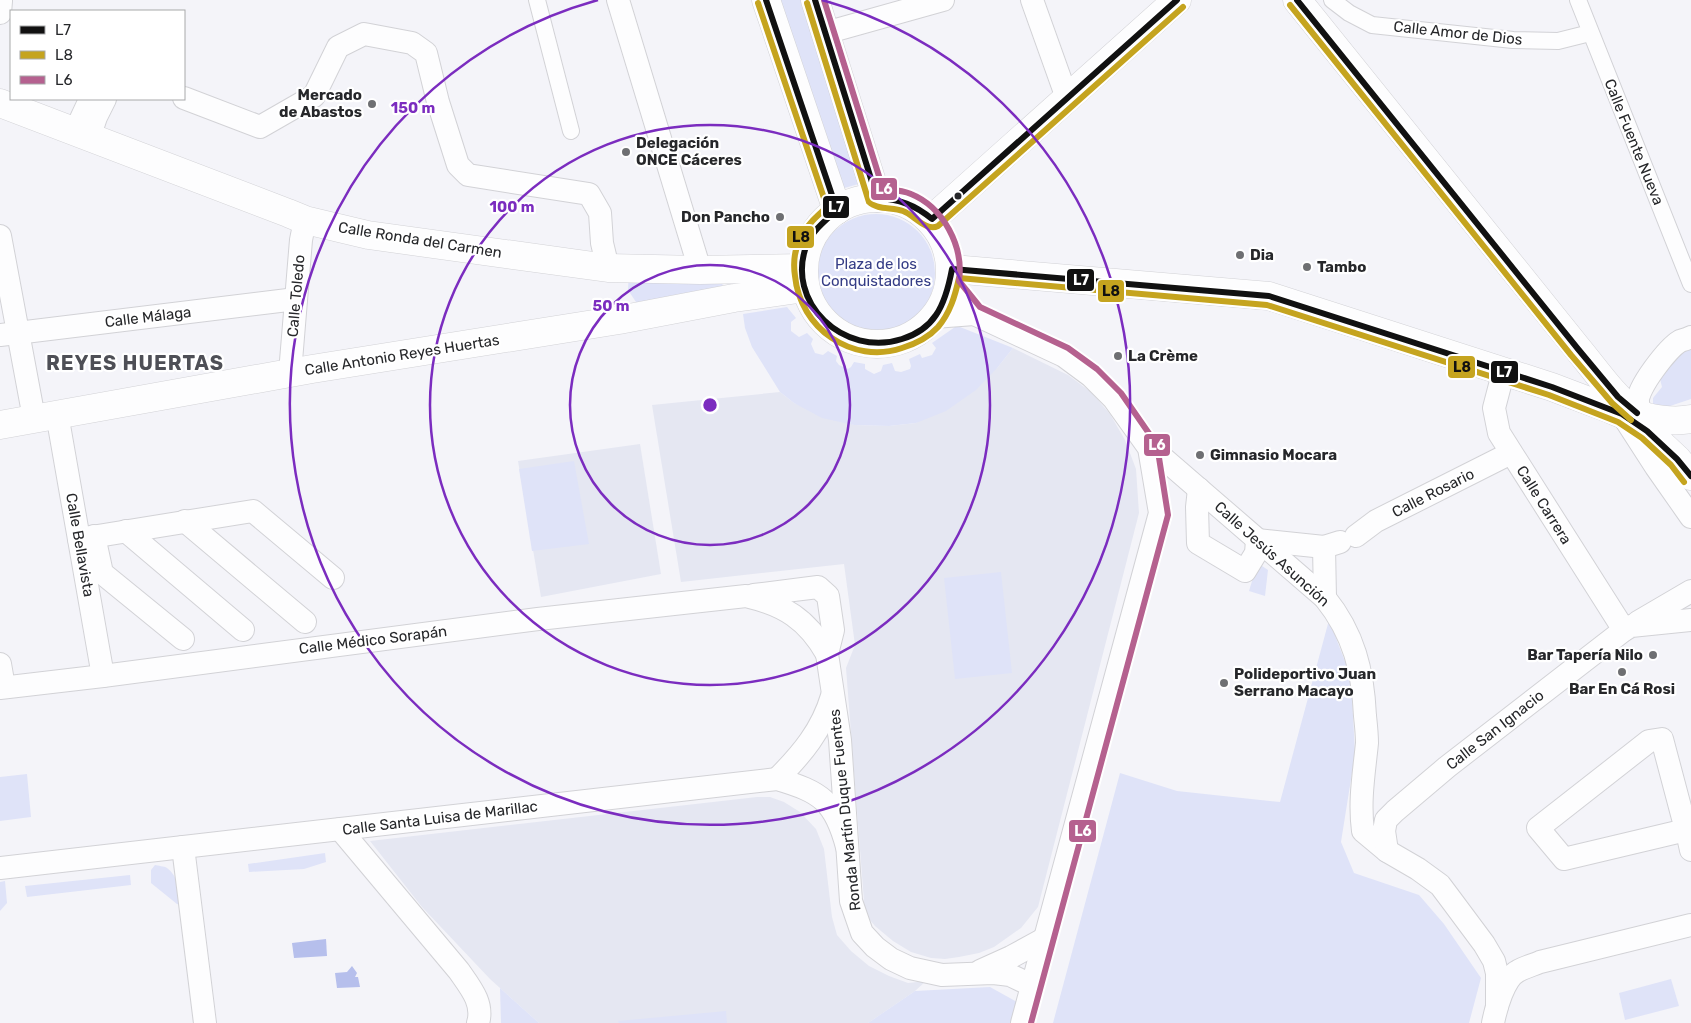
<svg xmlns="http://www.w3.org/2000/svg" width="1691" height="1023" font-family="Rubik,sans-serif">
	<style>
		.built { fill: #e5e7f2 }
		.green { fill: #dfe3f8 }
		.water { fill: #b6bfec }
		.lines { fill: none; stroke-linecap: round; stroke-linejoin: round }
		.pedestrian-casing { stroke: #d2d2d6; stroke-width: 18 }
		.minor-casing { stroke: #d2d2d6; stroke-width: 24 }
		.secondary-casing { stroke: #d2d2d6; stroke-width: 29 }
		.pedestrian { stroke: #fdfdfe; stroke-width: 16 }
		.minor { stroke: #fdfdfe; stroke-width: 22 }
		.secondary { stroke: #fdfdfe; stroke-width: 28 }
		.bus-1-casing { stroke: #fff; stroke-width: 10 }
		.bus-2-casing { stroke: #fff; stroke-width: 10 }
		.bus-3-casing { stroke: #fff; stroke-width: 10 }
		.bus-1 { stroke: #111; stroke-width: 6 }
		.bus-2 { stroke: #c5a41f; stroke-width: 6 }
		.bus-3 { stroke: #b5618f; stroke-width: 6 }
		.ring { fill: none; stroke: #7b2cbf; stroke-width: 2.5 }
		.poi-dot { fill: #6e6f72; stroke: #fff; stroke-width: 2 }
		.bus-dot { fill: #26272a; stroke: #fff; stroke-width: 2 }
		.labels { text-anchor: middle; stroke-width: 4.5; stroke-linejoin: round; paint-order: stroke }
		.street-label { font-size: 15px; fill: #26272a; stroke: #fff }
		.poi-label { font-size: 15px; font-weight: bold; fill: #26272a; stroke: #fff; text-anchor: start }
		.park-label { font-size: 15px; fill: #353d86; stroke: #fff }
		.district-label { font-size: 20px; font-weight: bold; letter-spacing: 1px; fill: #4e4f56; stroke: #fff }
		.centre { fill: #7b2cbf; stroke: #fff; stroke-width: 2.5 }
		.ring-label { font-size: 15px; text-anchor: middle; font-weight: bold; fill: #7b2cbf; stroke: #fff; stroke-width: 4.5; stroke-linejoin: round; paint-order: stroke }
		.line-badge { stroke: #fff; stroke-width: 2 }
		.badge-label { font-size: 14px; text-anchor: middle; font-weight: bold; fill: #fff }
		.pale-badge-label { font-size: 14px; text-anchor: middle; font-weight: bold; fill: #111 }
	</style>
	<rect width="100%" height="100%" fill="#f4f4f9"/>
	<g class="built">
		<path d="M1013 348 1068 375 1091 392 1110 414 1125 440 1136 469 1139 513 1038 907 1021 928 994 947 979 953 959 957 945 959 931 958 911 952 893 941 875 926 865 914 846 668 855 645 844 564 681 582 652 405 780 392 794 403 854 425 889 426 916 423 998 367Z"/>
		<path d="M640 444 661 574 541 597 518 461Z"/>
		<path d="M757 797H770L784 802 800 812 816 829 824 849 832 917 837 935 851 951 869 966 889 976 908 983 926 981 915 991 868 1023H539L490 979 422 907 370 841Z"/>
	</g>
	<g class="green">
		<path d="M774 0H803L862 183 841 189Z"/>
		<circle cx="876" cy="273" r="59"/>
		<path d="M629 271 722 274 723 297 638 305 628 290Z"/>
		<path d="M787 307 796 318 791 322V331L799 337 807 333 813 339 811 344 815 353 823 355 828 351 837 356 836 361 839 365 848 369 851 367 854 362 865 364V369L874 374 881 371 883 365 892 363 895 371 901 372 910 369 911 366 909 359 920 354 922 358 932 355 936 348 932 343 955 327H960L1013 348 998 367 976 390 946 411 916 423 889 426 854 425 822 418 794 403 780 392 752 347 745 328 743 314Z"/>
		<path d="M1691 346V399L1667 407 1653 404V398L1662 387 1660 379 1673 358Z"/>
		<path d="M574 461 589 544 532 551 519 469Z"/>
		<path d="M1262 566 1268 570 1265 596 1249 591 1256 568Z"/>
		<path d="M1001 572 1012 673 955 679 944 578Z"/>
		<path d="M1329 620 1351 677 1355 754 1341 842 1354 873 1419 895 1444 924 1481 978 1469 1023H1053L1120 773 1177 791 1280 802Z"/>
		<path d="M27 774 31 817 0 821V777Z"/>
		<path d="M325 853 326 862 304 869 249 872 248 864Z"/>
		<path d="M155 865C158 866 164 866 167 868 178 876 180 892 181 905L177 904 151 883V870Z"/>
		<path d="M130 875 131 885 27 897 25 886Z"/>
		<path d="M5 881 7 903 0 911V882Z"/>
		<path d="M1671 979 1679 1006 1625 1020 1619 993Z"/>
		<path d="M990 987 1017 1002 1011 1023H868L915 991Z"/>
		<path d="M500 988 539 1023H501Z"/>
		<path d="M726 1011 727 1023H619L618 1021Z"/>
	</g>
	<g class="water">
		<path d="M326 939 327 956 294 958 292 943Z"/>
		<path d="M352 966 357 973 355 977H358L360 987 337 988 335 973 347 972Z"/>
	</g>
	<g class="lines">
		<g class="pedestrian-casing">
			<g id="pedestrian">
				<path d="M537 0 571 131"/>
				<path d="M1332 0 1349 13 1372 25 1513 40 1558 41 1590 33"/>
				<path d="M1578 0 1691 284"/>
				<path d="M72 131 87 99"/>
			</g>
		</g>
		<g class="minor-casing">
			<g id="minor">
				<path d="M618 0 700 270"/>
				<path d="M1032 0 1067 98"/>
				<path d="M0 13 1 1"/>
				<path d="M825 33 943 0"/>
				<path d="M184 98 260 127 314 96 338 47 364 34 412 43 426 53 438 102 458 165 468 175 589 194 600 213 602 243 608 268"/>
				<path d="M89 138 96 117 105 99"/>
				<path d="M0 236 34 418"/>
				<path d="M950 283 974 314 1064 356 1091 376 1114 399 1149 448 1160 513 1022 1023"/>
				<path d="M934 317 974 314"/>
				<path d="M0 335 296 299"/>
				<path d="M290 373 301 240 305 220"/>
				<path d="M1506 373 1500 385 1494 408 1499 433 1624 630"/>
				<path d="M57 414 103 676"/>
				<path d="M1646 415C1642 412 1638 408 1638 402 1636 389 1668 348 1680 341 1683 340 1687 339 1691 337"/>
				<path d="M1625 419 1656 467 1691 517"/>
				<path d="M1149 448 1163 458 1325 598C1354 634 1363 671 1365 716 1366 725 1367 734 1367 743 1364 773 1359 801 1363 831L1387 851 1418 869 1440 885 1452 901 1484 944 1494 961 1497 973V1006"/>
				<path d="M1199 489 1197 507 1198 543 1245 571 1256 553 1257 540"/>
				<path d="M185 521 305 622"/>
				<path d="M126 531 243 630"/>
				<path d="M94 536 102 573 183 639"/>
				<path d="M1356 536 1376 521 1511 453"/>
				<path d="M79 539 253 511 333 578"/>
				<path d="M1257 540 1324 547"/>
				<path d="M754 595 818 587 828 596 833 630 827 654 840 740 851 901 862 933 875 947 891 959 910 968 942 975 993 973 1002 974 1010 975 1033 986"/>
				<path d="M1325 598 1324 547 1340 542"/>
				<path d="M1638 622 1691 591"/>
				<path d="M0 664 4 687"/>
				<path d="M0 688 103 676 538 619 746 596C784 605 807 619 827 654"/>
				<path d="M777 779C802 754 822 730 832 696"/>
				<path d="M340 829 459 971C470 987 484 1003 478 1023"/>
				<path d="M1686 830 1564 859 1538 828 1649 741 1662 739 1689 841 1691 850"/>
				<path d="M183 847 205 1023"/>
				<path d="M1387 851 1384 831 1386 820 1395 811 1447 767 1624 630 1631 626 1691 620"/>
				<path d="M0 868 777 779C821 792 835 801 847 847"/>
				<path d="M980 971 1011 957 1044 939"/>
				<path d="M1493 1023C1496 1008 1504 978 1518 971 1525 967 1533 965 1540 962L1691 925"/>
			</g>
		</g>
		<g class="secondary-casing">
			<g id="secondary">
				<path d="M766 0 837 210"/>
				<path d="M815 0 877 198"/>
				<path d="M1297 0 1578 349C1594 368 1615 399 1635 412 1648 420 1676 422 1691 419"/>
				<path d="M0 103 288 213 305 220 368 235 608 268 700 270 802 268"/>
				<circle cx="877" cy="271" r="73"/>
				<path d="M932 219 1177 0"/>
				<path d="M952 269 1269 296 1552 387 1610 409 1622 414 1647 431 1677 459 1691 476"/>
				<path d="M0 425 312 369 619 320 734 298 805 288"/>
			</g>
		</g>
		<use href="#pedestrian" class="pedestrian"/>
		<use href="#minor" class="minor"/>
		<use href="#secondary" class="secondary"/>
		<g class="bus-1-casing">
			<g id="bus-1">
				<path d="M766 0 837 210C826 220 813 230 807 244 784 302 844 358 902 339 915 335 928 327 936 315 945 302 949 285 952 269L1269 296 1552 387 1622 414 1647 431 1677 459 1691 476"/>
				<path d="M815 0 877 198C899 199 915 205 932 219L1177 0"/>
				<path d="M1297 0 1578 349 1618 397 1637 413"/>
			</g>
		</g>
		<g class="bus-2-casing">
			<g id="bus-2">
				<path d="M758 3 827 207C817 216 808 224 801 236 795 248 793 263 795 276 800 328 852 365 902 348 915 344 929 337 938 327 950 313 955 296 959 278L1267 305 1549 395 1618 422 1642 438 1671 465 1684 482"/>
				<path d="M807 3 869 202C877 210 893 207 903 211 914 215 926 232 938 226L1183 7"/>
				<path d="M1290 5 1571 355 1612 403 1631 420"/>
			</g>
		</g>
		<g class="bus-3-casing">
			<path id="bus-3" d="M824 0 883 189C893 190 902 190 911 194 943 207 964 246 959 281L980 307 1068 348 1097 369 1121 393 1157 445 1168 515 1031 1023"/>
		</g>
		<use href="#bus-1" class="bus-1"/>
		<use href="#bus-2" class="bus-2"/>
		<use href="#bus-3" class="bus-3"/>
	</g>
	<g class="ring">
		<circle cx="710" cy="405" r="140"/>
		<circle cx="710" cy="405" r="280"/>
		<path d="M822 0A420 420 0 1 1 598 0"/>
	</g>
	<g class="poi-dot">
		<circle cx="372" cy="104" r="5"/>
		<circle cx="626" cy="152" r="5"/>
		<circle cx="780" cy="217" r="5"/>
		<circle cx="1240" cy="255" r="5"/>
		<circle cx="1307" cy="267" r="5"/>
		<circle cx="1118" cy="356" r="5"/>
		<circle cx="1200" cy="455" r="5"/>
		<circle cx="1653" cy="655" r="5"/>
		<circle cx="1622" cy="672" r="5"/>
		<circle cx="1224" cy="683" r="5"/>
	</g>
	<circle class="bus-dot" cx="958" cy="196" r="4.5"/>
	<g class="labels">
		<g class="street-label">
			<text transform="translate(1458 33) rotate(6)" y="5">Calle Amor de Dios</text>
			<text transform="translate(1634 142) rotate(68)" y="5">Calle Fuente Nueva</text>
			<text transform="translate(420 240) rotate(9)" y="5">Calle Ronda del Carmen</text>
			<text transform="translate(296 296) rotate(-85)" y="5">Calle Toledo</text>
			<text transform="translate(148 317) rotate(-7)" y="5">Calle Málaga</text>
			<text transform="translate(402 355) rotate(-9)" y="5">Calle Antonio Reyes Huertas</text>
			<text transform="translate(1433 493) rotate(-27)" y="5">Calle Rosario</text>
			<text transform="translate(1544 505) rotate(58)" y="5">Calle Carrera</text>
			<text transform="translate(80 545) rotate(80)" y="5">Calle Bellavista</text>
			<text transform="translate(1272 554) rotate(42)" y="5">Calle Jesús Asunción</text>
			<text transform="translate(373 640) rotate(-7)" y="5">Calle Médico Sorapán</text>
			<text transform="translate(1495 730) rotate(-38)" y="5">Calle San Ignacio</text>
			<text transform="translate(845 810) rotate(-96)" y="5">Ronda Martín Duque Fuentes</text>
			<text transform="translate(440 818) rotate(-7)" y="5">Calle Santa Luisa de Marillac</text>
		</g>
		<g class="poi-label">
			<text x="362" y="100" text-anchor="end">Mercado<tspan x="362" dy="17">de Abastos</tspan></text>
			<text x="636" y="148">Delegación<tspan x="636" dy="17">ONCE Cáceres</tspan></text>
			<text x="770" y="222" text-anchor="end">Don Pancho</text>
			<text x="1250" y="260">Dia</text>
			<text x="1317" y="272">Tambo</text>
			<text x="1128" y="361">La Crème</text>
			<text x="1210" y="460">Gimnasio Mocara</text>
			<text x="1643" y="660" text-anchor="end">Bar Tapería Nilo</text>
			<text x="1234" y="679">Polideportivo Juan<tspan x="1234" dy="17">Serrano Macayo</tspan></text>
			<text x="1622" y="694" text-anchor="middle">Bar En Cá Rosi</text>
		</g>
		<g class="park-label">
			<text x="876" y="269">Plaza de los<tspan x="876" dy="17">Conquistadores</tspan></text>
		</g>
		<g class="district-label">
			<text x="135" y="370">REYES HUERTAS</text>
		</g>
	</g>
	<circle cx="710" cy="405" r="8" class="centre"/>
	<g class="ring-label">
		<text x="413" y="113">150 m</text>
		<text x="512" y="212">100 m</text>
		<text x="611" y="311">50 m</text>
	</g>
	<g class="line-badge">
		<rect x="870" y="177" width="28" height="24" rx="5" fill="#b5618f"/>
		<rect x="822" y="195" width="28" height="24" rx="5" fill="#111"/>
		<rect x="786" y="225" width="29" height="24" rx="5" fill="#c5a41f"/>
		<rect x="1066" y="268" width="29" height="24" rx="5" fill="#111"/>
		<rect x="1097" y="279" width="28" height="24" rx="5" fill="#c5a41f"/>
		<rect x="1447" y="355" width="29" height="24" rx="5" fill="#c5a41f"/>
		<rect x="1490" y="360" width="29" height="24" rx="5" fill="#111"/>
		<rect x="1143" y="433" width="28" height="24" rx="5" fill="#b5618f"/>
		<rect x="1068" y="819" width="29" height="24" rx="5" fill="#b5618f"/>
	</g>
	<g class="badge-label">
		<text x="884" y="194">L6</text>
		<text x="836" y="212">L7</text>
		<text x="1081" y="285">L7</text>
		<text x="1504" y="377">L7</text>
		<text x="1157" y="450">L6</text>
		<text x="1083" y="836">L6</text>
	</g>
	<g class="pale-badge-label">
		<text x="801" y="242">L8</text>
		<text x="1111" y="296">L8</text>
		<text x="1462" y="372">L8</text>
	</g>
	<rect x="10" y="10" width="175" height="90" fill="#ffffff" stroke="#a8a9aa"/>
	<rect x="20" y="26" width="25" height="8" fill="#111111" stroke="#a8a9aa"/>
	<text x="55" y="35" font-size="15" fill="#26272a">L7</text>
	<rect x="20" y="51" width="25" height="8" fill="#c5a41f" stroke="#a8a9aa"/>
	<text x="55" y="60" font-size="15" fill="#26272a">L8</text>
	<rect x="20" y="76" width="25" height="8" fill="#b5618f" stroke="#a8a9aa"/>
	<text x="55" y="85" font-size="15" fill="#26272a">L6</text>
</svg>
